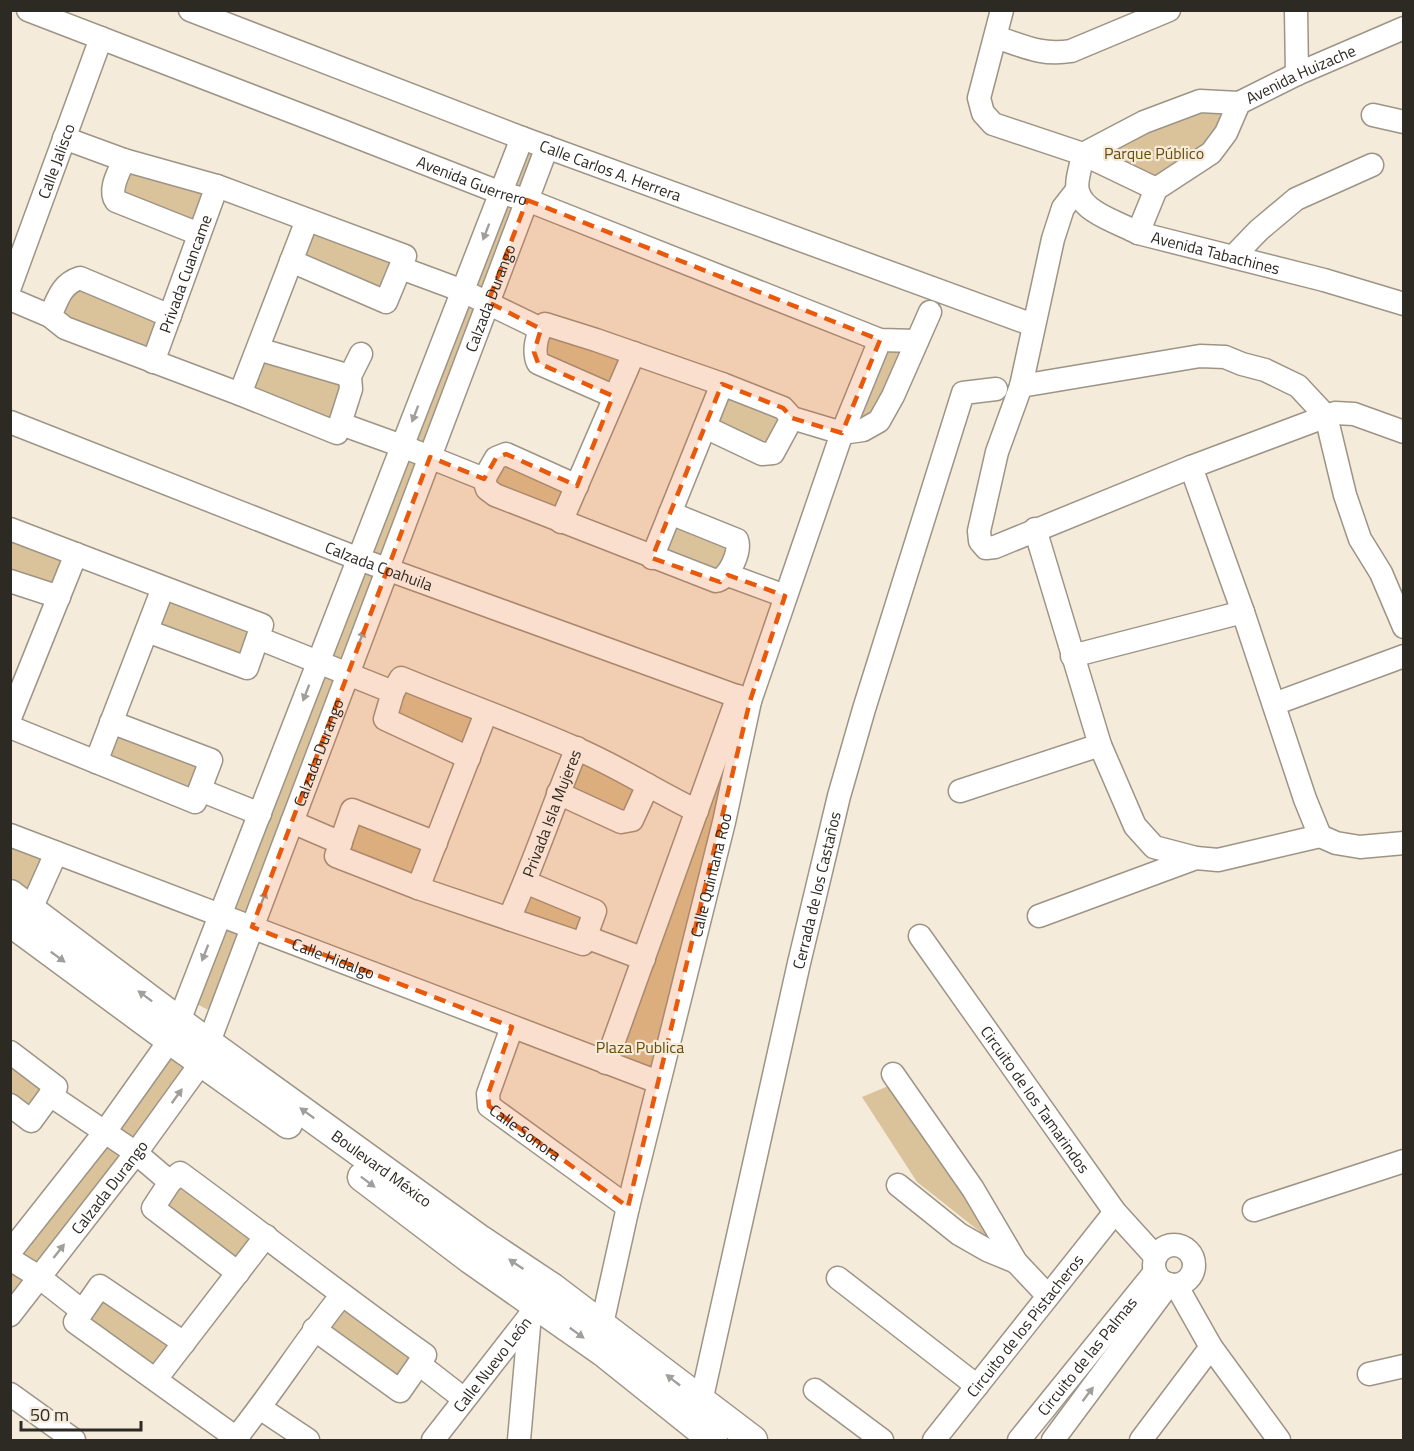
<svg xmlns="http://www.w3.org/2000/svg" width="1414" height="1451" font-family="'Titillium Web',sans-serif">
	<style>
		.green { fill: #dac39a }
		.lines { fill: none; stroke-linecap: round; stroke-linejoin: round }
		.minor-casing { stroke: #9d9486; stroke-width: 25 }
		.major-casing { stroke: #9d9486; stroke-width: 31 }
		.minor { stroke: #fff; stroke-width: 22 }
		.major { stroke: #fff; stroke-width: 28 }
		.oneway { fill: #a09f9c }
		.marked { fill: #e8590c; fill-opacity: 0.2; stroke: #e8590c; stroke-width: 4.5; stroke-dasharray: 12 8; stroke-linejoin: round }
		.labels { text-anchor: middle; stroke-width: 4.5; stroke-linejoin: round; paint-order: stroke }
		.street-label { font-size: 16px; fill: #2d2923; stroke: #f4ebdb }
		.park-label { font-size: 16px; fill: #694d09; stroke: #f4ebdb }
	</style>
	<rect width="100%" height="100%" fill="#f4ebdb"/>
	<g class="green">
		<path d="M1239 103 1226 133 1156 189 1083 154 1155 118Z"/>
		<path d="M524 144 542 149 216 1014 191 1001Z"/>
		<path d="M127 164 213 187 198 229 116 197Z"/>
		<path d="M308 224 402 257 385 298 295 260Z"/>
		<path d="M71 284 166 316 151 357 54 315Z"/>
		<path d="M548 326 630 354 612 393 541 362Z"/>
		<path d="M882 342 915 343 878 419 845 430Z"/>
		<path d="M258 350 349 377 340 423 243 392Z"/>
		<path d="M723 389 781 410 771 448 711 423Z"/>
		<path d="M501 455 574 487 560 519 489 488Z"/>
		<path d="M673 519 732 544 719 576 659 554Z"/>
		<path d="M11 532 71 554 56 593 11 576Z"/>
		<path d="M166 591 260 625 246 666 152 630Z"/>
		<path d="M401 680 485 714 468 756 387 718Z"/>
		<path d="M747 704 656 1077 612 1061Z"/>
		<path d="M112 723 210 760 193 799 98 761Z"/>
		<path d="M578 751 645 785 630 818 560 793Z"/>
		<path d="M353 812 433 844 417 884 338 855Z"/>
		<path d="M10 839 51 854 32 897 11 878Z"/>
		<path d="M525 883 594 912 582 943 510 919Z"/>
		<path d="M170 1044 197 1063 11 1310V1255Z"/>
		<path d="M10 1057 51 1088 31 1114 11 1099Z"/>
		<path d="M893 1084 1002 1249 917 1182 862 1097Z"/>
		<path d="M180 1175 262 1236 236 1269 159 1208Z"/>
		<path d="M101 1290 180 1344 155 1371 78 1322Z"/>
		<path d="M341 1298 422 1356 399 1388 318 1328Z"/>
	</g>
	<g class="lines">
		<g class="minor-casing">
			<g id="minor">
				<path id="s1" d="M28 10 319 122 501 193 527 200 880 340 917 341"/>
				<path id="s2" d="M190 10 522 138 1033 325"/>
				<path id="s3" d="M1002 10 979 98 983 113 993 124 1083 154 1144 122 1200 101 1239 103 1297 74 1404 28"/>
				<path d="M1296 10 1297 74"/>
				<path d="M996 37C1023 46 1042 56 1071 51L1169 10"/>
				<path d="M1373 115 1404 122"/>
				<path d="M64 138 124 160 217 186 405 256 386 302 291 261"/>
				<path d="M124 160C119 172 108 190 116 201L199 234"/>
				<path id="s4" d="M1156 189 1083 154C1082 164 1075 181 1078 191 1083 213 1120 223 1138 233L1324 280 1404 304"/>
				<path d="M1077 190 1063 208 1053 239 1021 386 997 452 979 531 980 541 986 548 995 547 1191 467 1335 413 1354 414 1404 432"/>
				<path d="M1138 233 1156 189 1211 153 1226 133 1239 103"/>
				<path d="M1233 257 1259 230 1296 199 1372 165"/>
				<path d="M401 268 463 291 541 329"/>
				<path id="s5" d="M10 287 101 38"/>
				<path d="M10 299 50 316 65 328 240 394 337 433 351 389 350 376 361 354"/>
				<path d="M50 316C58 299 61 284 80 278L170 316"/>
				<path d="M258 349 350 376"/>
				<path id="s6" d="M153 362 217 186"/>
				<path d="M1021 386 1200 356 1225 357 1242 364 1265 370 1298 386 1326 416 1345 495 1360 539 1381 573 1404 627"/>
				<path d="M240 394 307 220"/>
				<path d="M613 396 538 363C533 352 536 333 545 324L596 340 722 384 783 408 792 418 842 433 863 430 879 421 893 396 930 312"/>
				<path id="s7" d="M10 422 359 559 750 701"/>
				<path d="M341 424 402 446 484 479"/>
				<path d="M705 427 762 454 773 453 792 418"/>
				<path d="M1191 467 1243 612 1305 799 1320 836"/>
				<path d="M577 486 506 454 496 458 484 479 487 489 495 495 716 581C729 579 741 551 737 540L670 513"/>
				<path d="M561 522 634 353"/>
				<path d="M10 529 262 625 247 668 147 631"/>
				<path d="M1035 529 1100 745 1135 826 1154 847 1196 858 1218 860 1320 836 1336 843 1360 847 1404 843"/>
				<path d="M652 558 722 384"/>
				<path d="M728 575 785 596"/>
				<path d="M10 581 59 597"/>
				<path d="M258 638 393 692"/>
				<path d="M1072 656 1243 612"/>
				<path d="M1274 704 1404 656"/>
				<path d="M10 718 76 554"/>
				<path d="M10 727 195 802 211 760 111 722"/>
				<path d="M469 758 385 719 393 692 401 678C459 702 518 723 575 748 618 766 655 791 697 811"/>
				<path d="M96 762 163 588"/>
				<path d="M200 790 260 814"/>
				<path d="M960 791 1100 745"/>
				<path d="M558 793 621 822 632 820 648 785"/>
				<path d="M292 822 341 843"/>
				<path id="s8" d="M10 835 658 1082"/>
				<path d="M436 843 352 810 336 856 418 888 583 944 595 911 525 882"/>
				<path d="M418 888 486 713"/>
				<path d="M31 909 56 853"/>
				<path d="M1039 916 1196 858"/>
				<path id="s9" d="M509 919C534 863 553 805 577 748"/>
				<path id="s10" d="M920 936 1115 1212 1155 1256"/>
				<path d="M586 937 644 959"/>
				<path id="s11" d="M512 1027 488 1094 489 1106 628 1207"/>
				<path d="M10 1052 56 1087 31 1121 10 1105"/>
				<path d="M606 1063 738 696"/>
				<path d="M893 1074 973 1189 1016 1262 1048 1296"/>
				<path d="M50 1095 136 1153 170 1182"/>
				<path d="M898 1185 959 1234 987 1250 1016 1262"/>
				<path d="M1254 1210 1404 1161"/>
				<circle cx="1174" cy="1265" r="20"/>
				<path d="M10 1252 104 1133 170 1040 179 1021 522 138"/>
				<path d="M10 1259 39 1277 81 1310"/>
				<path d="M238 1273 153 1208 170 1182 180 1173C262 1233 342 1296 425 1355L400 1391 314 1329"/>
				<path d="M838 1278 977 1386"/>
				<path d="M1176 1285 1211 1347 1279 1440"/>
				<path id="s12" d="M10 1315 136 1153 201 1063 547 147"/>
				<path id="s13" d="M602 1324 628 1207 724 822 750 701 842 433 880 340"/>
				<path d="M184 1343 100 1286 75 1322 239 1440"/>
				<path d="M419 1364 464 1399"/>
				<path d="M1369 1374 1404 1366"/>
				<path d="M156 1379 266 1236"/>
				<path d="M815 1390 882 1440"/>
				<path d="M10 1394 74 1440"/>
				<path d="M260 1408 308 1440"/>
				<path id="s14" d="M698 1415 799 963 839 796 864 709 963 393 996 389"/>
				<path d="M236 1438C273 1392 304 1342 341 1296"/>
				<path id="s15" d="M433 1440 546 1295"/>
				<path d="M519 1440 530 1315"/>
				<path id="s16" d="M934 1440 1115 1212"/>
				<path id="s17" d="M1019 1440 1155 1272"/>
				<path d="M1053 1440 1169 1284"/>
				<path d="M1141 1440 1211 1347"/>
			</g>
		</g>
		<g class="major-casing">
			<g id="major">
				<path id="s18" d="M10 894 196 1034 481 1240 553 1288 753 1440"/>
				<path d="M10 922 170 1040 288 1124"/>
				<path d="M362 1177 470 1259 603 1352 713 1440"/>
			</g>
		</g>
		<use href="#minor" class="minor"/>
		<use href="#major" class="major"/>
	</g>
	<defs><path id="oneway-solid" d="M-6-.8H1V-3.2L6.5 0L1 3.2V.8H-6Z" transform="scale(1.5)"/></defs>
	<g class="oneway">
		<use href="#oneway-solid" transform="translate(486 232) rotate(111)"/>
		<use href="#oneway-solid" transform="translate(415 414) rotate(111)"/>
		<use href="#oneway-solid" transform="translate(361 638) rotate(-69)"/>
		<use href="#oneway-solid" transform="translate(306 693) rotate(111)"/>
		<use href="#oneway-solid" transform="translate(263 899) rotate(-69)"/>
		<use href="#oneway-solid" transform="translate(205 953) rotate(111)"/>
		<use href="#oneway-solid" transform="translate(58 957) rotate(36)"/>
		<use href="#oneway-solid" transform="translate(145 996) rotate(-143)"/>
		<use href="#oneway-solid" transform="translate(177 1096) rotate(-54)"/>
		<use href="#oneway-solid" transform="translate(307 1113) rotate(-144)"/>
		<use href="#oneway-solid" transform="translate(368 1182) rotate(37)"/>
		<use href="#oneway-solid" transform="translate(59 1251) rotate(-52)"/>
		<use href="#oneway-solid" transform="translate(516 1264) rotate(-146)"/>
		<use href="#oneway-solid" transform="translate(577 1333) rotate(36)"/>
		<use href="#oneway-solid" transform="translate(673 1380) rotate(-142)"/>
		<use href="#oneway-solid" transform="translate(1088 1394) rotate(-53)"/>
	</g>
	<path class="marked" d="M527 200 880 340 842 433 792 418 783 408 722 384 652 558 720 582 728 575 785 596 750 701 628 1207 489 1106 488 1094 512 1027 252 927 430 457 484 479 496 458 506 454 577 486 613 396 538 363 534 352 541 329 488 302Z"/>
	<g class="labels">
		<g class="street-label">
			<text dy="6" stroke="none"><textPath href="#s3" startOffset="452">Avenida Huizache</textPath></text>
			<text dy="6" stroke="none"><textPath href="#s5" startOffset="134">Calle Jalisco</textPath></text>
			<text dy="6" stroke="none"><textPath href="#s2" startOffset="450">Calle Carlos A. Herrera</textPath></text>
			<text dy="6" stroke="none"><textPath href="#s1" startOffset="476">Avenida Guerrero</textPath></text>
			<text dy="6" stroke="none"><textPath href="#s4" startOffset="274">Avenida Tabachines</textPath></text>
			<text dy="6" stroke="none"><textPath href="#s6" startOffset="94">Privada Cuancame</textPath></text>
			<text dy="6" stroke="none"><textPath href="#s12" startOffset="1134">Calzada Durango</textPath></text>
			<text dy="6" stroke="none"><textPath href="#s7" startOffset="396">Calzada Coahuila</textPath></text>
			<text dy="6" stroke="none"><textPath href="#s12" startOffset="648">Calzada Durango</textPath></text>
			<text dy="6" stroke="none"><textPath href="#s9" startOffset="114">Privada Isla Mujeres</textPath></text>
			<text dy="6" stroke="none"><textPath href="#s13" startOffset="462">Calle Quintana Roo</textPath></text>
			<text dy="6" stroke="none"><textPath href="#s14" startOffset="538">Cerrada de los Castaños</textPath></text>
			<text dy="6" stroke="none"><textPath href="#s8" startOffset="346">Calle Hidalgo</textPath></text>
			<text dy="6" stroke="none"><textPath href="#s10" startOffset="200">Circuito de los Tamarindos</textPath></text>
			<text dy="6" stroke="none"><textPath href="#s11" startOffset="128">Calle Sonora</textPath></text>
			<text dy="6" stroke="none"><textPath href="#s18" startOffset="462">Boulevard México</textPath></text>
			<text dy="6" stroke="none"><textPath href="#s12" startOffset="162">Calzada Durango</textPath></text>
			<text dy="6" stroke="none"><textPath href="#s16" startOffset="146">Circuito de los Pistacheros</textPath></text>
			<text dy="6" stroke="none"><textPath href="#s17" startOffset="108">Circuito de las Palmas</textPath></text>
			<text dy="6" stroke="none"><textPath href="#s15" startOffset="96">Calle Nuevo León</textPath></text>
		</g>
		<g class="park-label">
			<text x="1154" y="159">Parque Público</text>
			<text x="640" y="1053">Plaza Publica</text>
		</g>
	</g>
	<rect width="1414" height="1451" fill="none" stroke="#2d2923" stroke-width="24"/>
	<path d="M21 1421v9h120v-9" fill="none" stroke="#2d2923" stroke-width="3"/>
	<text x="30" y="1421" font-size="18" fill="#2d2923" stroke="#f4ebdb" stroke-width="4.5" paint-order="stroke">50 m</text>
</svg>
